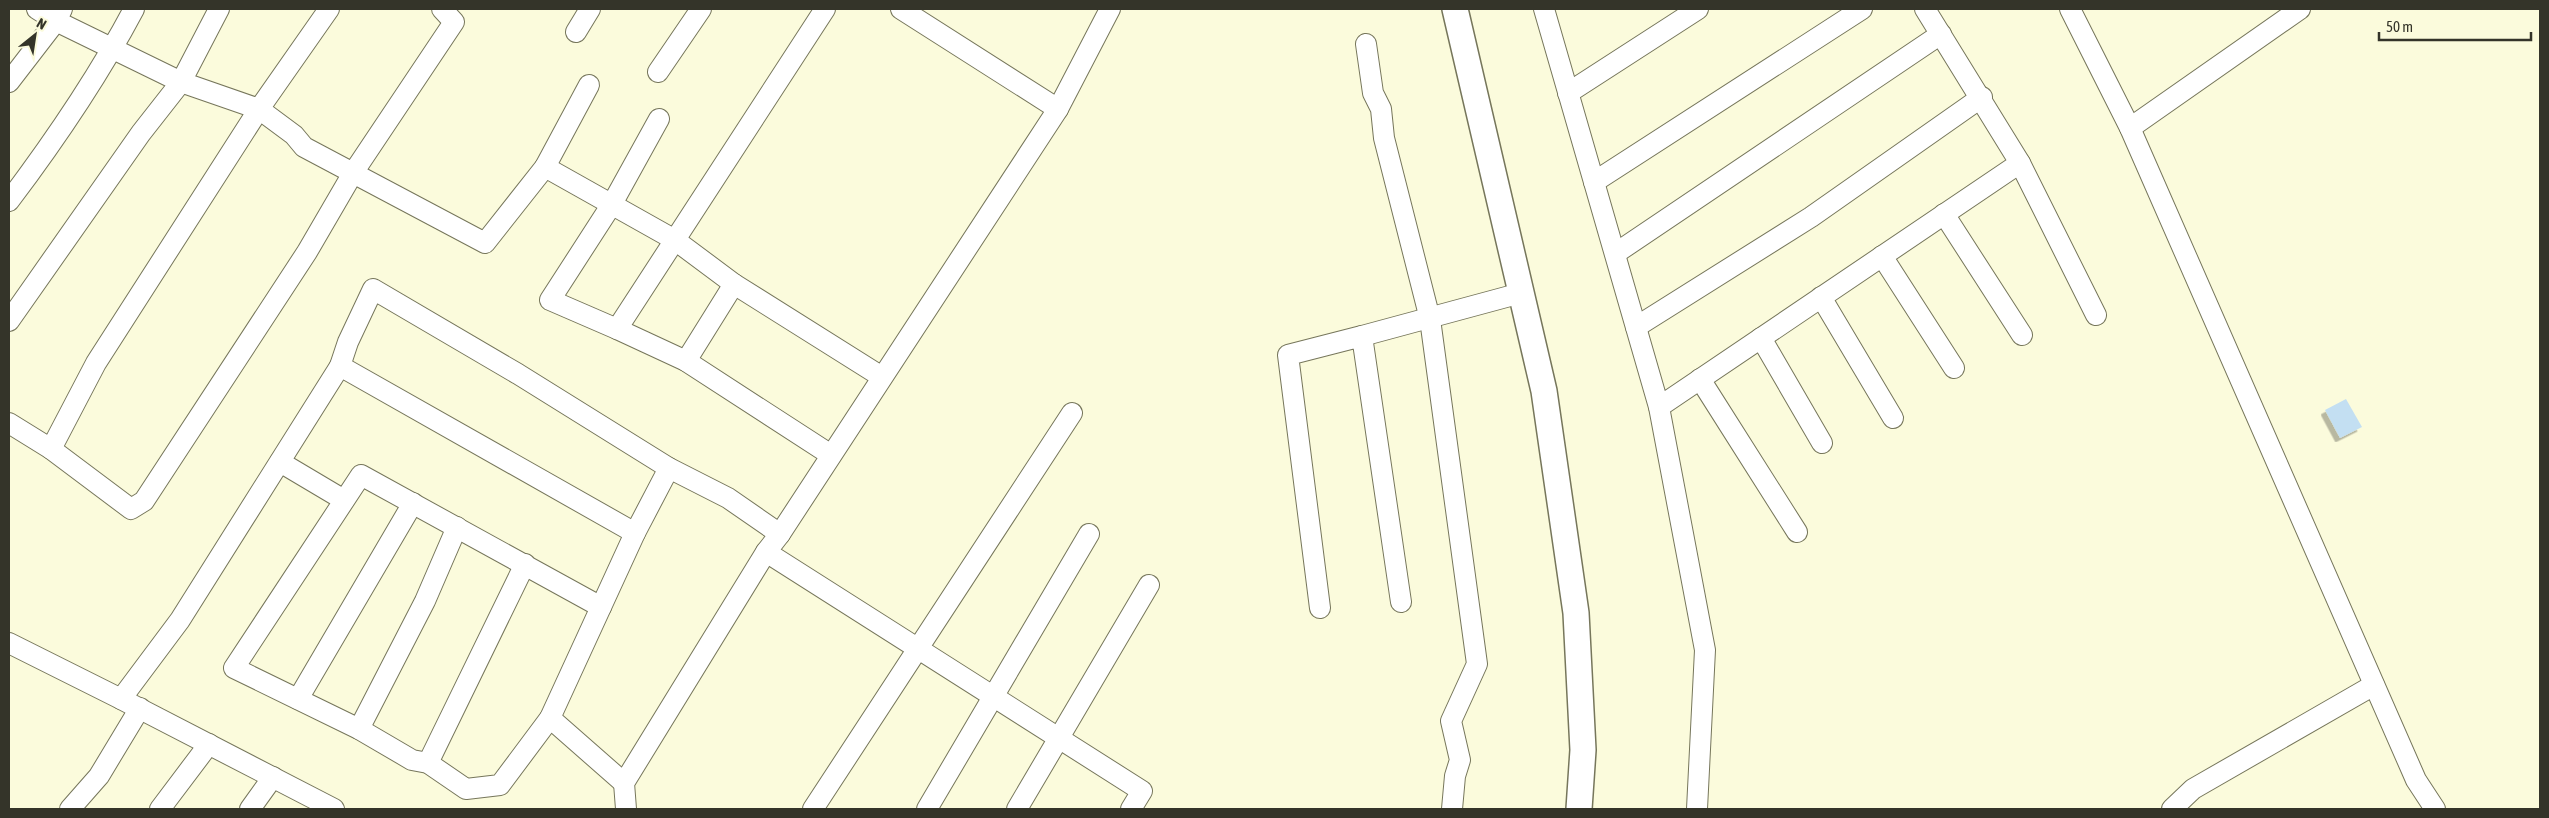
<svg xmlns="http://www.w3.org/2000/svg" width="2549" height="818" font-family="'Asap Condensed',sans-serif">
	<style>
		.building { fill: #c3dff2; filter: url(#shadow) }
		.lines { fill: none; stroke-linecap: round; stroke-linejoin: round }
		.minor-casing { stroke: #76765b; stroke-width: 22 }
		.tertiary-casing { stroke: #76765b; stroke-width: 28 }
		.minor { stroke: #fff; stroke-width: 20 }
		.tertiary { stroke: #fff; stroke-width: 25 }
	</style>
	<defs>
		<filter id="shadow"><feDropShadow dx="-4.5" dy="4.5" stdDeviation="0" flood-color="#0004"/></filter>
	</defs>
	<rect width="100%" height="100%" fill="#fbfbdc"/>
	<path class="building" d="M2346 399 2362 427 2340 438 2325 410Z"/>
	<g class="lines">
		<g class="minor-casing">
			<g id="minor">
				<path d="M37 9 56 21 62 9"/>
				<path d="M901 9 1058 109"/>
				<path d="M1544 9 1659 407 2020 163 1925 9"/>
				<path d="M2070 9 2130 128 2416 780 2435 809"/>
				<path d="M576 32 590 9"/>
				<path d="M1366 44 1373 93 1381 109 1384 138 1430 319 1477 664 1451 721 1460 760 1455 776 1452 809"/>
				<path d="M658 72 701 9"/>
				<path d="M9 82 56 21 181 82 259 109 294 135 304 147 485 243 545 167 675 240 734 284 882 377"/>
				<path d="M1568 93 1698 9"/>
				<path d="M659 119 612 204 550 300 617 329 825 9"/>
				<path d="M2130 128 2300 9"/>
				<path d="M2020 163 2096 315"/>
				<path d="M545 167 589 85"/>
				<path d="M1594 182 1862 9"/>
				<path d="M9 201C55 140 98 77 134 9"/>
				<path d="M1944 214 2022 335"/>
				<path d="M1616 253 1941 34"/>
				<path d="M1882 256 1954 368"/>
				<path d="M1821 297 1893 418"/>
				<path d="M9 321 141 133 181 82 219 9"/>
				<path d="M1636 327 1811 217 1982 97"/>
				<path d="M617 329 686 361 831 455"/>
				<path d="M1362 336 1521 293"/>
				<path d="M1761 338 1822 443"/>
				<path d="M686 361 734 284"/>
				<path d="M340 366 348 342 373 289 518 374 669 468 728 498 780 534"/>
				<path d="M1700 379 1797 532"/>
				<path d="M1659 407 1705 650 1697 809"/>
				<path d="M9 423 51 449 96 363 259 109 329 9"/>
				<path d="M51 449 131 509 144 501 307 252 353 173 454 22 442 9"/>
				<path d="M280 462 344 500"/>
				<path d="M635 533 669 468"/>
				<path d="M766 552 1142 791 1131 809"/>
				<path d="M1320 608 1288 355 1362 336 1401 602"/>
				<path d="M9 643 121 699"/>
				<path d="M298 699 413 503"/>
				<path d="M550 718 500 785 466 789 428 763 412 760 359 729 234 668 361 475 601 607"/>
				<path d="M359 729 425 601 457 527"/>
				<path d="M428 763 525 564"/>
				<path d="M70 809 99 776 140 708"/>
				<path d="M160 809 209 744"/>
				<path d="M250 809 273 777"/>
				<path d="M334 809 121 699 180 620 340 366 635 533 550 718 624 783"/>
				<path d="M626 809 624 783 766 552 780 534 1058 109 1110 9"/>
				<path d="M813 809 1072 413"/>
				<path d="M927 809 1089 534"/>
				<path d="M1017 809 1149 585"/>
				<path d="M2172 809 2193 789 2374 685"/>
			</g>
		</g>
		<g class="tertiary-casing">
			<path id="tertiary" d="M1455 9 1544 391 1576 613 1583 750 1579 809"/>
		</g>
		<use href="#minor" class="minor"/>
		<use href="#tertiary" class="tertiary"/>
	</g>
	<rect width="2549" height="818" fill="none" stroke="#343429" stroke-width="20"/>
	<g transform="translate(35 35) rotate(30)" stroke="#fbfbdc" stroke-width="4" paint-order="stroke">
	<path d="M0-4L9 19L0 12L-9 19Z" fill="#343429"/>
	<text y="-8" font-size="14" font-weight="bold" text-anchor="middle" fill="#343429">N</text>
	</g>
	<path d="M2379 32v8h152v-8" fill="none" stroke="#343429" stroke-width="2.5"/>
	<text x="2386" y="32" font-size="15" fill="#343429" stroke="#fbfbdc" stroke-width="4" paint-order="stroke">50 m</text>
</svg>
